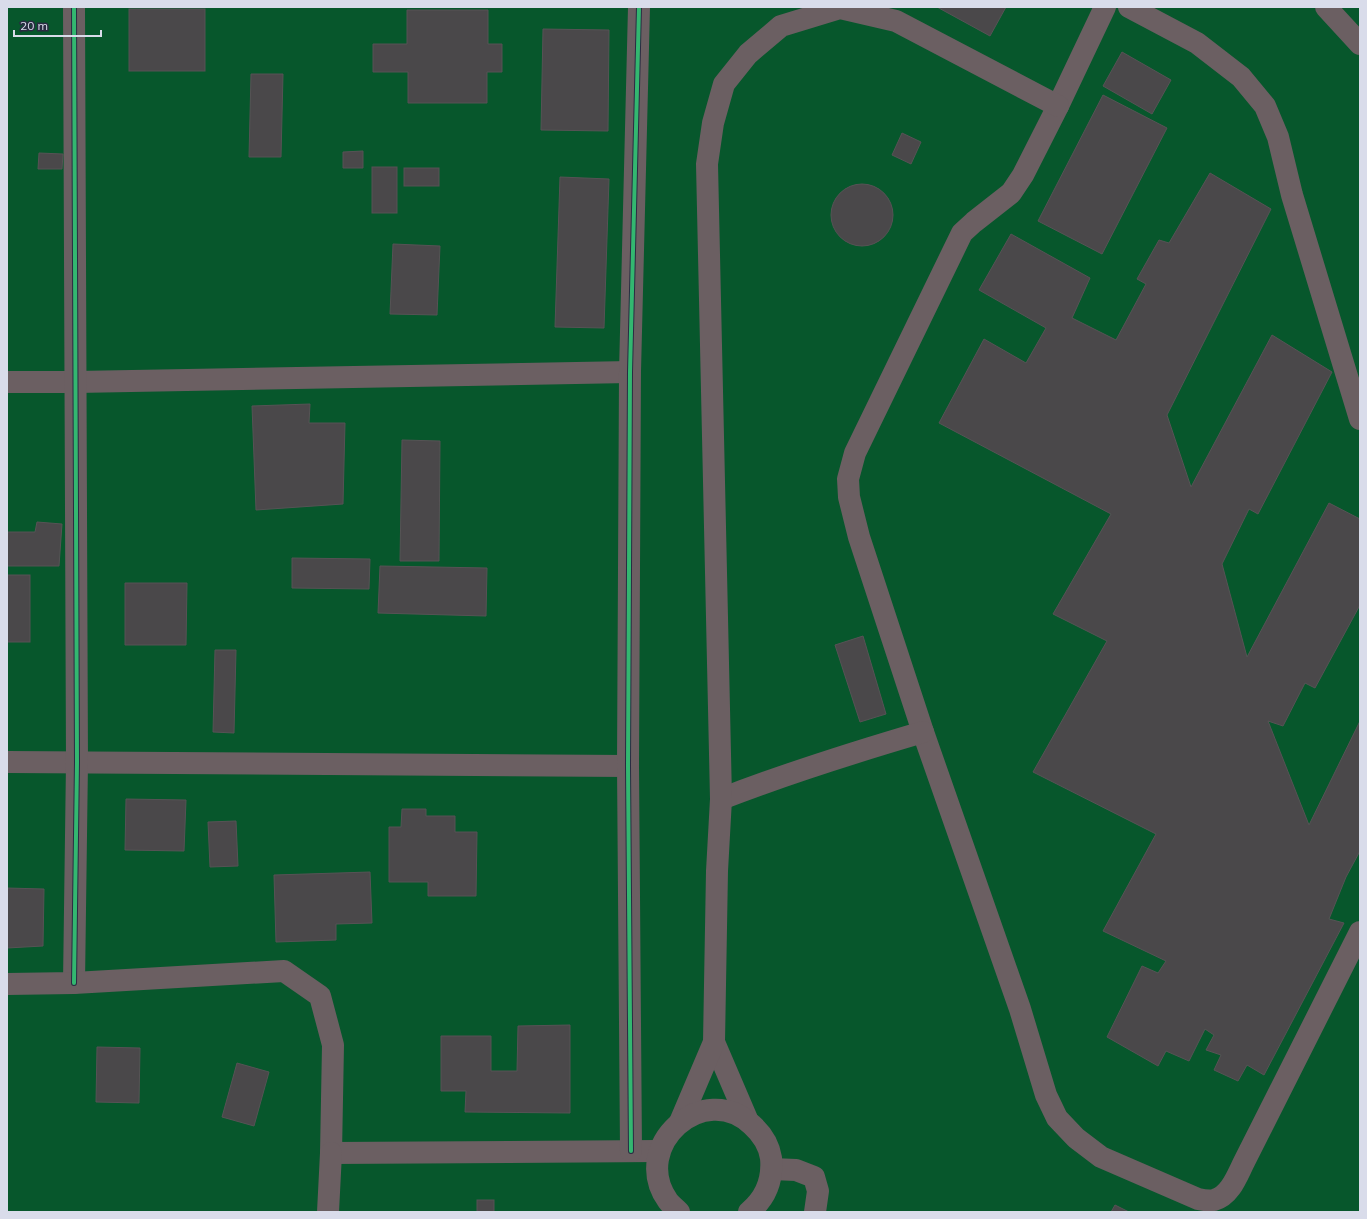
<svg xmlns="http://www.w3.org/2000/svg" width="1367" height="1219" font-family="Mulish,sans-serif">
	<style>
		.green { fill: #07572c }
		.building { fill: #4a484a; stroke: #565355 }
		.lines { fill: none; stroke-linecap: round; stroke-linejoin: round }
		.minor { stroke: #6b5f62; stroke-width: 22 }
		.cycleway-casing { stroke: #292c42; stroke-width: 6 }
		.cycleway { stroke: #33b770; stroke-width: 4 }
	</style>
	<rect width="100%" height="100%" fill="#2f303c"/>
	<rect class="green" x="7" y="7" width="1353" height="1205"/>
	<g class="building">
		<path d="M937 7H1006L990 36Z"/>
		<rect x="129" y="9" width="76" height="62"/>
		<path d="M407 10H488V44H502V72H487V103H408V72H373V44H407Z"/>
		<path d="M543 29 609 30 608 131 541 130Z"/>
		<path d="M1122 52 1171 80 1152 114 1103 86Z"/>
		<path d="M251 74H283L281 157H249Z"/>
		<path d="M1103 95 1167 128 1102 254 1038 221Z"/>
		<path d="M902 133 921 142 911 164 892 155Z"/>
		<path d="M363 151V168H343V152Z"/>
		<path d="M39 153 63 154 62 169H38Z"/>
		<rect x="372" y="167" width="25" height="46"/>
		<rect x="404" y="168" width="35" height="18"/>
		<path d="M1210 173 1271 209 1167 415 1191 487 1272 335 1332 372 1258 514 1249 509 1222 564 1247 657 1329 503 1360 519V605L1315 688 1305 683 1283 726 1268 721 1309 825 1360 721V851L1346 877 1329 919 1344 923 1264 1075 1247 1065 1238 1081 1214 1070 1221 1055 1206 1050 1214 1035 1205 1029 1189 1061 1166 1051 1158 1066 1107 1037 1142 966 1158 973 1166 961 1103 931 1156 834 1033 772 1107 641 1053 614 1111 514 939 423 984 339 1026 363 1046 328 979 290 1011 234 1090 278 1072 318 1116 340 1146 284 1137 279 1159 240 1169 243Z"/>
		<path d="M560 177 609 179 604 328 555 327Z"/>
		<circle cx="862" cy="215" r="31"/>
		<path d="M393 244 440 246 437 315 390 314Z"/>
		<path d="M310 404 309 423H345L343 504 256 510 252 406Z"/>
		<path d="M402 440 440 441 439 561H400Z"/>
		<path d="M37 522 62 524 59 566H7V532H35Z"/>
		<path d="M292 558 370 559 369 589 292 588Z"/>
		<path d="M380 566 487 568 486 616 378 613Z"/>
		<rect x="7" y="575" width="23" height="67"/>
		<path d="M125 583H187L186 645H125Z"/>
		<path d="M863 636 886 714 860 722 835 645Z"/>
		<path d="M215 650H236L234 733 213 732Z"/>
		<path d="M126 799 186 800 184 851 125 850Z"/>
		<path d="M402 809H426V816H455V832H477L476 896H428V882H389V827H401Z"/>
		<path d="M236 821 238 866 210 867 208 822Z"/>
		<path d="M370 872 372 923 336 924V940L276 942 274 875Z"/>
		<path d="M7 888 44 889 43 946 7 948Z"/>
		<path d="M570 1025V1113L465 1112 466 1091H441V1036H491V1071H517L518 1026Z"/>
		<path d="M97 1047 140 1048 139 1103 96 1102Z"/>
		<path d="M237 1063 269 1072 254 1126 222 1117Z"/>
		<rect x="477" y="1200" width="17" height="12"/>
		<path d="M1115 1205 1129 1212H1111Z"/>
	</g>
	<g class="lines">
		<g class="minor">
			<path d="M1105 7 1058 106 1023 175 1011 193 974 222 962 233 855 453 848 479 849 497 859 537 923 732 1020 1009 1046 1095 1057 1118 1076 1138 1101 1157 1198 1199C1203 1200 1209 1201 1214 1200 1230 1196 1237 1176 1244 1162L1360 932"/>
			<path d="M1129 7 1197 43 1241 77 1265 106 1278 137 1292 195 1360 419"/>
			<path d="M1326 7 1360 44"/>
			<path d="M7 382H76L630 372"/>
			<path d="M7 762 628 766"/>
			<path d="M721 799C788 773 855 752 923 732"/>
			<path d="M74 983 77 762 74 7"/>
			<path d="M7 984 74 983 284 971 320 996 333 1045 331 1153 659 1151"/>
			<path d="M714 1042 747 1119"/>
			<path d="M680 1122 714 1042 717 871 721 799 707 164 713 123 724 84 748 54 781 26 840 8 896 21 1058 106"/>
			<path d="M631 1151 628 766 630 372 639 7"/>
			<path d="M772 1169 796 1170 814 1177 818 1191 815 1212"/>
			<path d="M328 1212 331 1153"/>
			<path d="M679 1212C675 1208 671 1205 668 1201 629 1146 704 1079 752 1125 762 1134 769 1145 771 1158 773 1180 766 1198 749 1212"/>
		</g>
		<g class="cycleway-casing">
			<g id="cycleway">
				<path d="M74 983 77 762 74 7"/>
				<path d="M631 1151 628 766 630 372 639 7"/>
			</g>
		</g>
		<use href="#cycleway" class="cycleway"/>
	</g>
	<rect width="1367" height="1219" fill="none" stroke="#d9dcea" stroke-width="16"/>
	<path d="M14 30v6h87v-6" fill="none" stroke="#d9dcea" stroke-width="2"/>
	<text x="20" y="30" font-size="12" fill="#d9dcea" stroke="#292c42" stroke-width="3" paint-order="stroke">20 m</text>
</svg>
